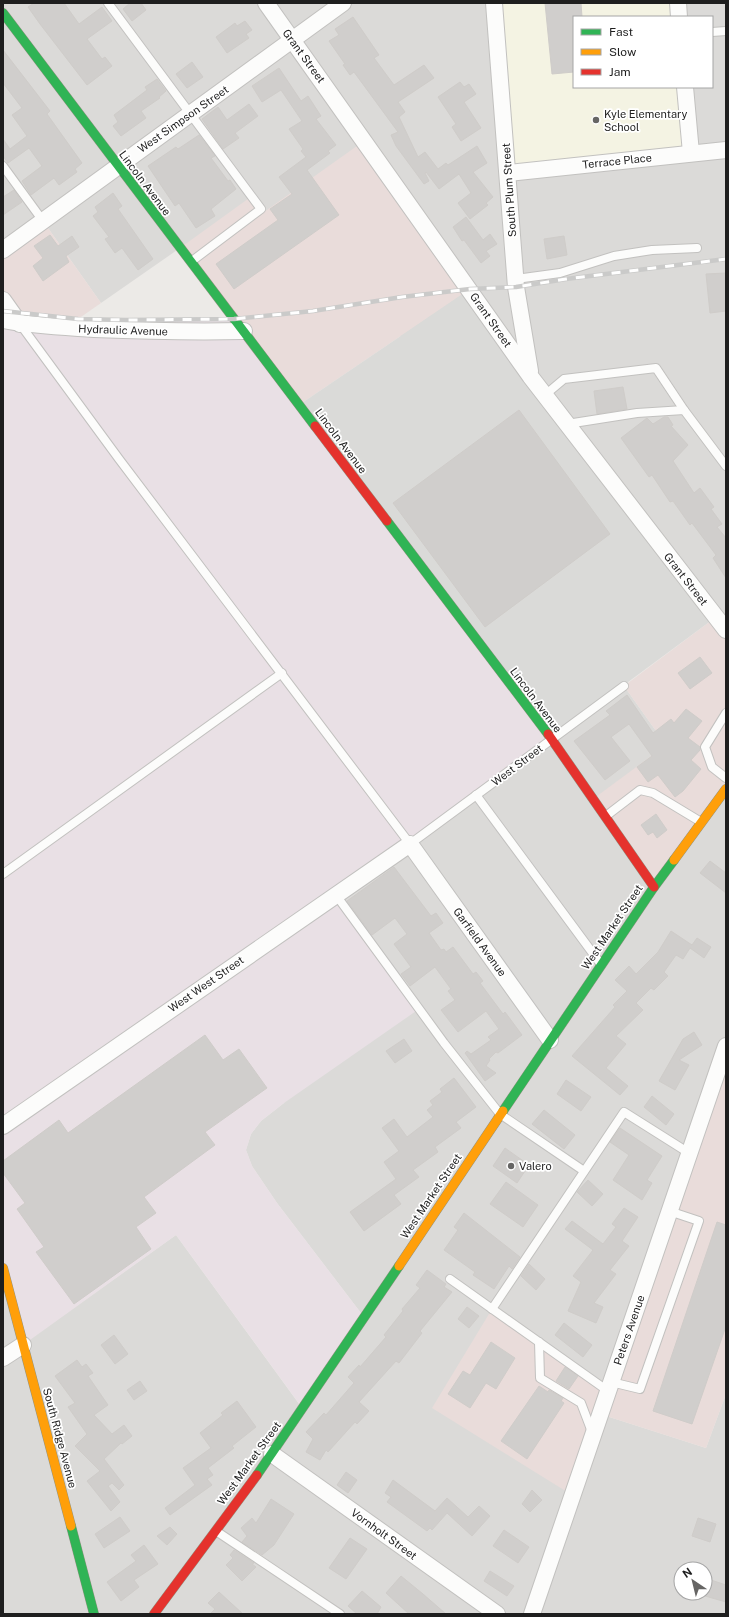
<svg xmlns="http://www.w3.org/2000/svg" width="729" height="1617" font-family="'Public Sans',sans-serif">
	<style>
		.residential { fill: #dbdad8; fill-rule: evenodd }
		.commercial { fill: #e9dcda }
		.industrial { fill: #e9e0e5 }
		.education { fill: #f4f3e3 }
		.religious { fill: #dadad8 }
		.building { fill: #d0cecc; stroke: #cfccc9 }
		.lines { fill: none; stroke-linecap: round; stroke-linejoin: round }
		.lane-casing { stroke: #c2c1bf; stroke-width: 10 }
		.street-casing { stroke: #c2c1bf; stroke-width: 18 }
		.fast-casing { stroke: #929381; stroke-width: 10 }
		.slow-casing { stroke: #929381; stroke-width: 10 }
		.jam-casing { stroke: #929381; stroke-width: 10 }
		.lane { stroke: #fcfcfb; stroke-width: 8 }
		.street { stroke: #fcfcfb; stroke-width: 16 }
		.fast { stroke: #30b455; stroke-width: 9 }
		.slow { stroke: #ff9f0a; stroke-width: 9 }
		.jam { stroke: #e5322d; stroke-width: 9 }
		.rail-casing { stroke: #cacac9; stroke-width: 4.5 }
		.rail { stroke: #fff; stroke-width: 3; stroke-dasharray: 9; stroke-linecap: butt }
		.poi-dot { fill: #666564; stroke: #fff; stroke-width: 1.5 }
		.labels { text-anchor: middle; stroke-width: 3.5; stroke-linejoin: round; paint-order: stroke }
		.street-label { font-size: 11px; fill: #1e1e1e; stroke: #fff }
		.poi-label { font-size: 11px; fill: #1e1e1e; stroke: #fff; text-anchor: start }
	</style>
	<rect width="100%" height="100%" fill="#eceae7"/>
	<g class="residential">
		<path d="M3 3H726V630L263 212 180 248 101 303 43 221 3 250ZM574 17H712V87H574Z"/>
		<path d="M624 686 666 745 726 789V1046L600 1414 706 1448 726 1394V1614H3V1268L23 1344 176 1235 302 1408 364 1317 277 1203 252 1166 246 1150 251 1134 261 1121 284 1103 336 895ZM681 1569H705V1593H681Z"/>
	</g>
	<g class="commercial">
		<path d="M364 141 470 289 299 405 180 248 252 196 264 212Z"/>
		<path d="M43 221 101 303 78 319 12 313 3 300V250Z"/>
		<path d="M716 617 726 630V789L654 887 593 799 666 745 624 686Z"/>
		<path d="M726 1046V1394L706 1448 600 1414 572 1495 432 1408 492 1309 608 1391Z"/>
	</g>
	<path class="industrial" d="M3 311 78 319 126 320 234 319 551 739 336 895 419 1009 284 1103 261 1121 251 1134 246 1150 252 1166 277 1203 364 1317 303 1409 176 1235 23 1345 3 1268Z"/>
	<path class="education" d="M494 3H678L679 17H574V87H685L691 153 508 173Z"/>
	<path class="religious" d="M470 289 716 617 551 739 299 405Z"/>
	<g class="building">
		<path d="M34 3H64L79 24 102 7 112 21 87 39 102 59 105 57 112 66 87 85 40 24 28 7Z"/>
		<path d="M130 3H141L146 10 132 21 123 9Z"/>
		<path d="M545 3H581L582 17H574V72L552 74Z"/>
		<path d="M353 17 379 55 374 58 394 85 424 65 434 78 398 102 405 112 399 117 418 157 425 152 438 169 446 163 448 165 477 146 487 163 473 172 493 197 486 203 488 205 470 219 458 203 471 193 459 174 439 189 426 172 425 173 429 181 424 184 396 146 391 135 398 132 354 72 350 75 343 65 345 64 329 41 339 35 335 29Z"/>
		<path d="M245 21 252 30 246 34 249 38 227 53 216 37 235 23 237 26Z"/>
		<path d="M3 50 50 111 47 114 82 163 75 169 77 172 59 185 54 178 31 195 22 181 42 166 29 148 8 163 3 156V139L10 149 27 136 12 115 22 108 3 83Z"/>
		<path d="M192 62 203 77 187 88 176 74Z"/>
		<path d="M279 68 301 101 308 96 321 116 316 119 336 145 328 151 330 153 307 170 339 215 234 289 216 264 278 220 270 209 292 194 279 177 306 157 301 151 303 149 289 129 302 121 281 90 262 102 252 86Z"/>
		<path d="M157 79 166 91 159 97 160 98 141 111 146 118 121 136 113 126 118 122 114 115 147 90 145 87Z"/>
		<path d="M460 82 464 87 469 84 476 94 464 102 481 128 461 141 452 127 456 124 438 97Z"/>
		<path d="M249 104 258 116 235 133 239 138 223 149 202 119 218 107 227 120Z"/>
		<path d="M199 135 215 156 211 158 228 181 230 180 236 189 211 209 215 216 196 228 179 203 175 206 148 166 176 147 178 149Z"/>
		<path d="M14 190 22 202 3 215V197Z"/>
		<path d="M113 193 122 206 118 209 153 259 138 270 122 248 115 253 105 239 109 237 93 216 98 212 95 207Z"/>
		<path d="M466 217 483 240 490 234 497 244 486 251 490 256 481 263 464 240 462 241 453 227Z"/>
		<path d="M50 235 58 246 72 236 79 247 66 256 69 262 43 281 33 266 43 258 34 246Z"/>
		<path d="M564 236 567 255 547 259 544 239Z"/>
		<path d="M726 273V311L710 313 706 274Z"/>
		<path d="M623 387 627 409 597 414 594 391Z"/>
		<path d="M519 410 610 534 485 627 393 503Z"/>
		<path d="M664 417H668L673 425 671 426 688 445 673 461 694 493 700 488 714 507 711 509 722 524 717 527 726 538V578L713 558 716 555 692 523 690 525 673 501 670 502 652 475 649 477 621 438 647 418 653 424Z"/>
		<path d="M700 657 712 673 690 689 678 673Z"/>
		<path d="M627 695 653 733 671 719 674 723 686 709 702 721 688 738 700 747V750L691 760 701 769 683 791 675 797 658 775 648 782 637 767 652 756 629 724 611 737 630 761 605 780 574 741 610 715 606 711Z"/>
		<path d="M656 814 667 830 657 838 653 832 648 835 641 825Z"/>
		<path d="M710 861 726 873V893L700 873Z"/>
		<path d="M394 867 431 916 436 913 443 923 429 933 441 950 444 949 446 952 453 947 473 974 476 972 483 981 480 983 503 1014 505 1012 522 1035 498 1053 496 1052 489 1059 490 1060 486 1066 496 1073 485 1081 465 1053 467 1051 471 1054 491 1040 488 1037 499 1029 486 1011 458 1032 441 1010 455 1000 448 991 451 989 435 967 410 986 401 974 411 967 394 944 407 934 395 918 372 935 347 901Z"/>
		<path d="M671 931 692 945 697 938 711 947 704 958 690 948 683 959 676 955 664 972 668 976 654 990 651 988 636 1003 643 1010 616 1036 626 1044 606 1068 628 1086 620 1095 572 1056 615 1007 613 1005 627 991 615 980 629 966 636 974 658 952Z"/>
		<path d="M694 1032 702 1045 679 1060 689 1065 675 1090 659 1081 683 1039Z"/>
		<path d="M205 1035 223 1060 239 1049 267 1088 205 1132 215 1145 144 1197 156 1213 136 1227 151 1249 74 1304 36 1252 44 1247 17 1209 25 1203 3 1173V1161L59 1120 68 1133Z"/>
		<path d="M404 1039 412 1051 395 1063 386 1051Z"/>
		<path d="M454 1078 476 1107 456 1122 461 1128 435 1147 438 1152 413 1170 419 1177 394 1195 401 1204 364 1231 350 1212 396 1179 384 1162 399 1151 382 1128 394 1119 407 1137 433 1117 427 1110 433 1105 430 1101 442 1092 440 1089Z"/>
		<path d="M566 1080 591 1097 581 1111 557 1094Z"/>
		<path d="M652 1096 674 1114 666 1125 644 1107Z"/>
		<path d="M544 1110 575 1135 564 1149 532 1124Z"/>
		<path d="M620 1128 662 1156 647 1180 652 1183 642 1200 613 1180 629 1155 610 1142Z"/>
		<path d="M505 1148 529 1165 517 1183 493 1166Z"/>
		<path d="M588 1180 603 1194 592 1206 577 1192Z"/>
		<path d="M506 1182 538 1205 523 1227 490 1204Z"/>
		<path d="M624 1208 638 1217 622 1241 629 1246 610 1270 616 1274 594 1303 603 1307 596 1323 568 1311 581 1282 573 1276 593 1250 565 1229 572 1221 603 1244 616 1227 612 1224Z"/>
		<path d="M464 1213 520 1257 512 1269 509 1266 494 1289 473 1275 475 1272 444 1250 458 1230 454 1227Z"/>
		<path d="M717 1222 726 1225V1326L692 1424 653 1411Z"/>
		<path d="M529 1264 545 1279 536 1290 521 1276Z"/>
		<path d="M427 1270 446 1284 444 1287 452 1292 420 1331 422 1333 399 1363 396 1361 359 1402 369 1411 357 1424 355 1422 328 1452 326 1450 320 1460 306 1452 313 1439 306 1432 324 1413 326 1415 354 1383 348 1377 359 1365 360 1367 386 1337 384 1335 403 1311 402 1309 420 1288 416 1285Z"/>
		<path d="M467 1307 479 1316 469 1328 458 1319Z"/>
		<path d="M564 1323 592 1345 583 1357 555 1335Z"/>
		<path d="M114 1335 128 1354 115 1364 101 1345Z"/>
		<path d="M491 1342 515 1358 496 1389 486 1383 470 1408 448 1394 463 1371 470 1375Z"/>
		<path d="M77 1360 82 1367 86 1364 93 1373 88 1376 108 1405 94 1415 112 1434 124 1425 132 1436 122 1444 121 1443 104 1459 124 1485 119 1490 112 1483 108 1486 120 1502 111 1511 87 1481 100 1471 75 1446 87 1434 68 1407 75 1403 55 1376Z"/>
		<path d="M565 1367 578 1376 569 1389 556 1381Z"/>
		<path d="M140 1381 147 1391 134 1400 127 1390Z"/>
		<path d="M539 1386 548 1392 549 1390 563 1398 561 1401 564 1403 527 1459 501 1441Z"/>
		<path d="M237 1401 256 1427 232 1446 234 1448 208 1468 213 1475 207 1479 212 1485 170 1515 165 1508 195 1485 183 1468 211 1448 200 1433 223 1415 221 1413Z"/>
		<path d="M346 1472 357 1480 348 1493 337 1485Z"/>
		<path d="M393 1480 435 1511 447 1498 468 1517 479 1506 490 1516 472 1536 447 1513 432 1530 430 1528 427 1531 387 1502 391 1497 385 1493Z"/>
		<path d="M532 1490 542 1500 530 1512 522 1504Z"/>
		<path d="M271 1499 294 1514 274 1545 262 1555 242 1542 247 1536 241 1528 252 1518 256 1523Z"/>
		<path d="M120 1517 130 1531 104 1548 95 1534Z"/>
		<path d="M698 1518 716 1524 710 1542 692 1536Z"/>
		<path d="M170 1527 177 1534 167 1545 157 1536Z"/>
		<path d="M504 1530 529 1547 518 1563 493 1546Z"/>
		<path d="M350 1538 367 1549 346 1579 329 1568Z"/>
		<path d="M144 1545 158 1564 134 1580 139 1587 121 1601 107 1582 136 1561 131 1555Z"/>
		<path d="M234 1550 254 1563 252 1564 256 1567 242 1581 226 1565 233 1558 230 1555Z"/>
		<path d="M490 1571 514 1586 507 1596 484 1581Z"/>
		<path d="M401 1576 423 1594 446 1614H409L386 1593Z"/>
		<path d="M705 1578 726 1585V1602L705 1596Z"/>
		<path d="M362 1591 381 1607 377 1614H357L348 1606Z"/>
		<path d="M219 1592 243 1614H210L215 1609 208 1603Z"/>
	</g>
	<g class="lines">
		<g class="lane-casing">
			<g id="lane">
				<path d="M108 3 261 209 192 261"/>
				<path d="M712 32 726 31"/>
				<path d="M3 166 43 221"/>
				<path d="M516 279 560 273 614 256 652 250 697 248"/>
				<path d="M20 324 119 459 410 844 624 686"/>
				<path d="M545 395 564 379 656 368 684 410"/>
				<path d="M567 424 637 413 684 410 726 466"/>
				<path d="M726 713 705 747 712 767 726 778"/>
				<path d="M476 795 600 963"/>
				<path d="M606 816 640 790 653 793 701 822"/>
				<path d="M3 874 282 673"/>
				<path d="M336 895 444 1043 500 1114 584 1171"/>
				<path d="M450 1279 608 1391"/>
				<path d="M492 1309 624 1112 689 1153"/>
				<path d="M539 1342 540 1378 581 1403 592 1432"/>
				<path d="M611 1382 640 1389 699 1221 669 1211"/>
				<path d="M216 1531 340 1614"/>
			</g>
		</g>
		<g class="street-casing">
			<g id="street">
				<path d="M266 3 530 376 726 630"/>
				<path d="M494 3 516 287 530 371"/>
				<path d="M678 3 679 17"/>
				<path d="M685 87 691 153"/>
				<path d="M508 173 726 150"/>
				<path d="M3 250 343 3"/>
				<path d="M3 300 20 324"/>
				<path d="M3 320C33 326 64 327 94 329 144 331 194 332 244 331"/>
				<path d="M3 1126 410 844 550 1040"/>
				<path d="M3 1358 23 1345"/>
				<path d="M272 1454 497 1614"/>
				<path d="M532 1614 726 1046"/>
			</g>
		</g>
		<g class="fast-casing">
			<g id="fast">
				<path d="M3 13 315 426"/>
				<path d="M387 521 548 734"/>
				<path d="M503 1111 654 887 674 860"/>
				<path d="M257 1475 399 1266"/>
				<path d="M71 1526 94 1614"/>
			</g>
		</g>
		<g class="slow-casing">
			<g id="slow">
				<path d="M674 860 726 789"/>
				<path d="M399 1266 503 1111"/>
				<path d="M3 1268 71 1526"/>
			</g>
		</g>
		<g class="jam-casing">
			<g id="jam">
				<path d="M315 426 387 521"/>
				<path d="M548 734 654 887"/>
				<path d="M154 1614 257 1475"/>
			</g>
		</g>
		<use href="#lane" class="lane"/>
		<use href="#street" class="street"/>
		<use href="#fast" class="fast"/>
		<use href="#slow" class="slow"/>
		<use href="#jam" class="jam"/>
		<g class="rail-casing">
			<path id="rail" d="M3 311 78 319 126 320 234 319 313 311 402 297 470 289 516 287 566 279 726 259"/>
		</g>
		<use href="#rail" class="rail"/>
	</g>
	<g class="poi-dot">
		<circle cx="596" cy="120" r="4"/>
		<circle cx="511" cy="1166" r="4"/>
	</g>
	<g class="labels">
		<g class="street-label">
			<text transform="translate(304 56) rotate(54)" y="4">Grant Street</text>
			<text transform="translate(183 119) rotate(-35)" y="4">West Simpson Street</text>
			<text transform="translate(617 161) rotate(-6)" y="4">Terrace Place</text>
			<text transform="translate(145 183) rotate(53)" y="4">Lincoln Avenue</text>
			<text transform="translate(509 190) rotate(-94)" y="4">South Plum Street</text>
			<text transform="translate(491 320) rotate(55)" y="4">Grant Street</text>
			<text transform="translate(123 330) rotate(2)" y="4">Hydraulic Avenue</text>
			<text transform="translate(341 441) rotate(53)" y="4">Lincoln Avenue</text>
			<text transform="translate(686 579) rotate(52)" y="4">Grant Street</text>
			<text transform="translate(536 700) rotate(53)" y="4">Lincoln Avenue</text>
			<text transform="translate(517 765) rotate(-37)" y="4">West Street</text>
			<text transform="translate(612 927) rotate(-56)" y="4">West Market Street</text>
			<text transform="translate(480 942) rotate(54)" y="4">Garfield Avenue</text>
			<text transform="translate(206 984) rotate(-35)" y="4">West West Street</text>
			<text transform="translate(431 1196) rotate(-56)" y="4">West Market Street</text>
			<text transform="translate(629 1330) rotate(-71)" y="4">Peters Avenue</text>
			<text transform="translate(60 1438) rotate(75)" y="4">South Ridge Avenue</text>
			<text transform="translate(249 1463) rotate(-54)" y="4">West Market Street</text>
			<text transform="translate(384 1534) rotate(36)" y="4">Vornholt Street</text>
		</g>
		<g class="poi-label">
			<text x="604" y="118">Kyle Elementary<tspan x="604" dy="13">School</tspan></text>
			<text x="519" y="1170">Valero</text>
		</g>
	</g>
	<rect width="729" height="1617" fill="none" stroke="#1e1e1e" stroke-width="8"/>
	<rect x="573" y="16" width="140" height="72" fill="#ffffff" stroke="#a5a5a5"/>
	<rect x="581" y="29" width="20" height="6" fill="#30b455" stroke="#a5a5a5"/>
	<text x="609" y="36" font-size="12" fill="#1e1e1e">Fast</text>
	<rect x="581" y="49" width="20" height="6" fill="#ff9f0a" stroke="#a5a5a5"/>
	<text x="609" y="56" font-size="12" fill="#1e1e1e">Slow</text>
	<rect x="581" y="69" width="20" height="6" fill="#e5322d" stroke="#a5a5a5"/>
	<text x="609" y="76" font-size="12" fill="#1e1e1e">Jam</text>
	<g transform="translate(693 1581) rotate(325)"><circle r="19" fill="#ffffff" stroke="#a5a5a5"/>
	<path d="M0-3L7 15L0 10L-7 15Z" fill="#666564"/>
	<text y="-6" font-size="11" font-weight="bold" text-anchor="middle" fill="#1e1e1e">N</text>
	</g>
</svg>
